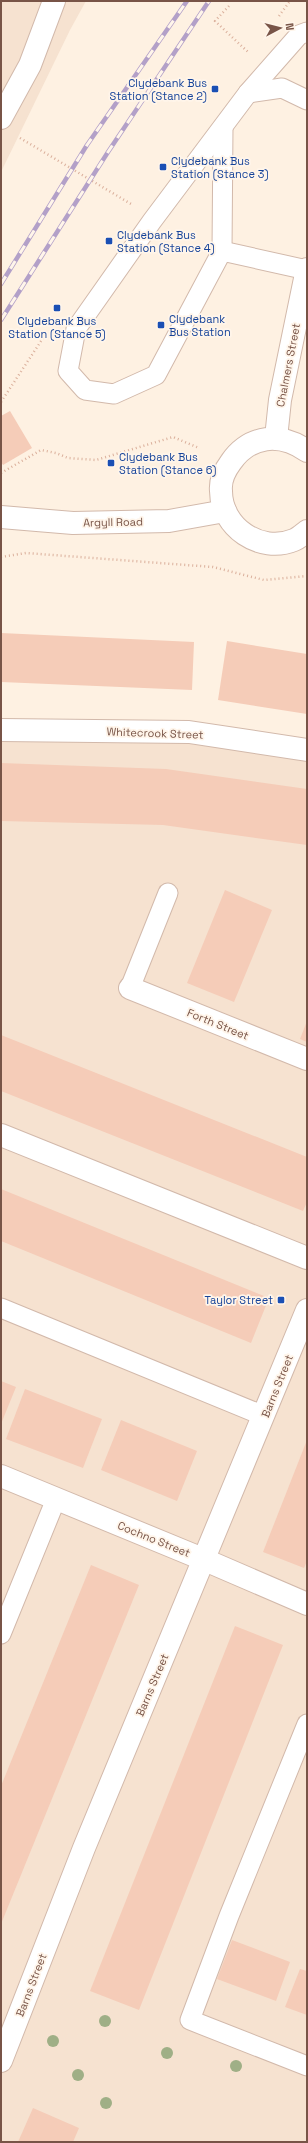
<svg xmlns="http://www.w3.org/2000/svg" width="308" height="2143" font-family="'Space Grotesk',sans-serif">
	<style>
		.residential { fill: #f6e2d0 }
		.building { fill: #f5ccb8 }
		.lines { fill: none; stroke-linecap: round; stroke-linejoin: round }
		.service-casing { stroke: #d2b9ab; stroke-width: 21 }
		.minor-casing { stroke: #d2b9ab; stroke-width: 24 }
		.tertiary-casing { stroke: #d2b9ab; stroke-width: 24 }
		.path { stroke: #daaf9b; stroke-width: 2.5; stroke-dasharray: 1 3; stroke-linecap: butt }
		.service { stroke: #fff; stroke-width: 19 }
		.minor { stroke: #fff; stroke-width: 22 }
		.tertiary { stroke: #fff; stroke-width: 22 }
		.rail-casing { stroke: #b3a0c8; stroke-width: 4.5 }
		.rail { stroke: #fff5ea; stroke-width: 3; stroke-dasharray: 9; stroke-linecap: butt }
		.tree { fill: #9faf86 }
		.transit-dot { fill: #1a4fb4; stroke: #fff5ea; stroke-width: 1.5 }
		.labels { text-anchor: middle; stroke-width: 3.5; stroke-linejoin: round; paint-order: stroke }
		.transit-label { font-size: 11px; fill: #164399; stroke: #fff5ea; text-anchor: start }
		.street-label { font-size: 11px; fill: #785447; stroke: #fff5ea }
	</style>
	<rect width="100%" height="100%" fill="#fef1e2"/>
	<g class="residential">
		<path d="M1 1H86L70 30 1 172Z"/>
		<path d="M1 730 307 750V2142H1Z"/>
	</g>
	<g class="building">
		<path d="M10 411 32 448 3 465 1 462V416Z"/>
		<path d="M1 633 194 642 192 690 1 682Z"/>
		<path d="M227 641 307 654V714L218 700Z"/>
		<path d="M1 763 166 769 307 789V845L163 825 1 821Z"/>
		<path d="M225 890 272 910 234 1002 187 983Z"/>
		<path d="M307 1021V1042L300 1039Z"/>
		<path d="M1 1035 307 1157V1202L303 1211 1 1091Z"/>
		<path d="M1 1189 269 1298 251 1343 1 1241Z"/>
		<path d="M1 1381 16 1387 1 1424Z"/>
		<path d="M25 1389 102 1419 83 1468 6 1439Z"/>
		<path d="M121 1420 197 1451 177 1501 101 1470Z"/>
		<path d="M307 1440V1561L304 1568 263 1552Z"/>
		<path d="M91 1565 139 1585 1 1924V1786Z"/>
		<path d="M235 1626 283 1645 139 2010 90 1991Z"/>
		<path d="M232 1940 290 1962 276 2001 217 1979Z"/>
		<path d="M300 1969 307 1971V2015L285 2007Z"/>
		<path d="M33 2108 79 2128 73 2142H18Z"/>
	</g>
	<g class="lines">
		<g class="service-casing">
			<g id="service">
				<path d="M248 93 282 88 307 100"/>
				<path d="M222 251 223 127"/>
				<path d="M307 270 222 251 156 375 114 394 85 390 68 371 76 329 152 221 248 93 299 35 307 32"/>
				<path d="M130 988 168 893"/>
				<path d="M1 1308 264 1416"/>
				<path d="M1 1634 56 1499"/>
				<path d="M307 1724 229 1916 190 2020 307 2066"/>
			</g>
		</g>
		<g class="minor-casing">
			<g id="minor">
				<path d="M1 118 30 65 54 1"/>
				<path d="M276 438 280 400 307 269"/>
				<path d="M1 730 189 732 307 750"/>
				<path d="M130 988 307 1059"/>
				<path d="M1 1135 307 1258"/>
				<path d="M1 1476 205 1560 307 1604"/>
				<path d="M1 2061 84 1848 307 1310"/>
			</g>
		</g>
		<g class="tertiary-casing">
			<g id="tertiary">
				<path d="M307 451C280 432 250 435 231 462 225 470 220 481 221 491 221 527 260 554 294 540 299 538 303 534 307 531"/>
				<path d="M1 517 73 523 169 521 225 511"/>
			</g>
		</g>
		<g class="path">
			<path d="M229 6 215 21 248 52"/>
			<path d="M279 16 290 1"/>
			<path d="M20 138 131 204"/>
			<path d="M1 402 47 332"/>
			<path d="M1 473 41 450 56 453 68 458 96 460 173 437 199 448"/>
			<path d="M1 557 26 553 213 567 264 580 307 576"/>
		</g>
		<use href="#service" class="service"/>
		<use href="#minor" class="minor"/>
		<use href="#tertiary" class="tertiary"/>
		<g class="rail-casing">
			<g id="rail">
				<path d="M1 284 87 145 187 1"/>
				<path d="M1 320 108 152 209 1"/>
			</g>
		</g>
		<use href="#rail" class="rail"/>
	</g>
	<g class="tree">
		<circle cx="105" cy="2021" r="6"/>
		<circle cx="53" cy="2041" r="6"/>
		<circle cx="167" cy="2053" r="6"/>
		<circle cx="236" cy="2066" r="6"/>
		<circle cx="78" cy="2075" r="6"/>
		<circle cx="106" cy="2103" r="6"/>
	</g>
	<g class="transit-dot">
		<rect x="211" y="85" width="8" height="8" rx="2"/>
		<rect x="159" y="163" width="8" height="8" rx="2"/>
		<rect x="105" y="237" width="8" height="8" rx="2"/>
		<rect x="53" y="304" width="8" height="8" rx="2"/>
		<rect x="157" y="321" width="8" height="8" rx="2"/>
		<rect x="107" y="459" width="8" height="8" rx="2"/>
		<rect x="277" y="1296" width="8" height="8" rx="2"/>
	</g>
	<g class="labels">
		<g class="transit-label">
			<text x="207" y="87" text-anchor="end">Clydebank Bus<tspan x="207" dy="13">Station (Stance 2)</tspan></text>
			<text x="171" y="165">Clydebank Bus<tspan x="171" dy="13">Station (Stance 3)</tspan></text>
			<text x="117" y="239">Clydebank Bus<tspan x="117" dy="13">Station (Stance 4)</tspan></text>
			<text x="169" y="323">Clydebank<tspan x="169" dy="13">Bus Station</tspan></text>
			<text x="57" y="325" text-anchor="middle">Clydebank Bus<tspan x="57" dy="13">Station (Stance 5)</tspan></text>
			<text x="119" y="461">Clydebank Bus<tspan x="119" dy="13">Station (Stance 6)</tspan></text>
			<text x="273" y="1304" text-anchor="end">Taylor Street</text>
		</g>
		<g class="street-label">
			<text transform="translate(288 365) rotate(-79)" y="4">Chalmers Street</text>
			<text transform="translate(113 522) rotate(-1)" y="4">Argyll Road</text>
			<text transform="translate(155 733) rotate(2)" y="4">Whitecrook Street</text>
			<text transform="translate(218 1024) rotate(22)" y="4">Forth Street</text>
			<text transform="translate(277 1386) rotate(-68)" y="4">Barns Street</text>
			<text transform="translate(154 1539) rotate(22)" y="4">Cochno Street</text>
			<text transform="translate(152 1685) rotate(-67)" y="4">Barns Street</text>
			<text transform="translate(31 1985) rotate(-69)" y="4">Barns Street</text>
		</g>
	</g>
	<rect width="308" height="2143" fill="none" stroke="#785447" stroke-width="4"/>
	<g transform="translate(280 28) rotate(83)" stroke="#fff5ea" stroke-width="3" paint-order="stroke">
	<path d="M0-3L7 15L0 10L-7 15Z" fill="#785447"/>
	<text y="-6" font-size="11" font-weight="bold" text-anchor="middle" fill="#785447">N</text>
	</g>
</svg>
